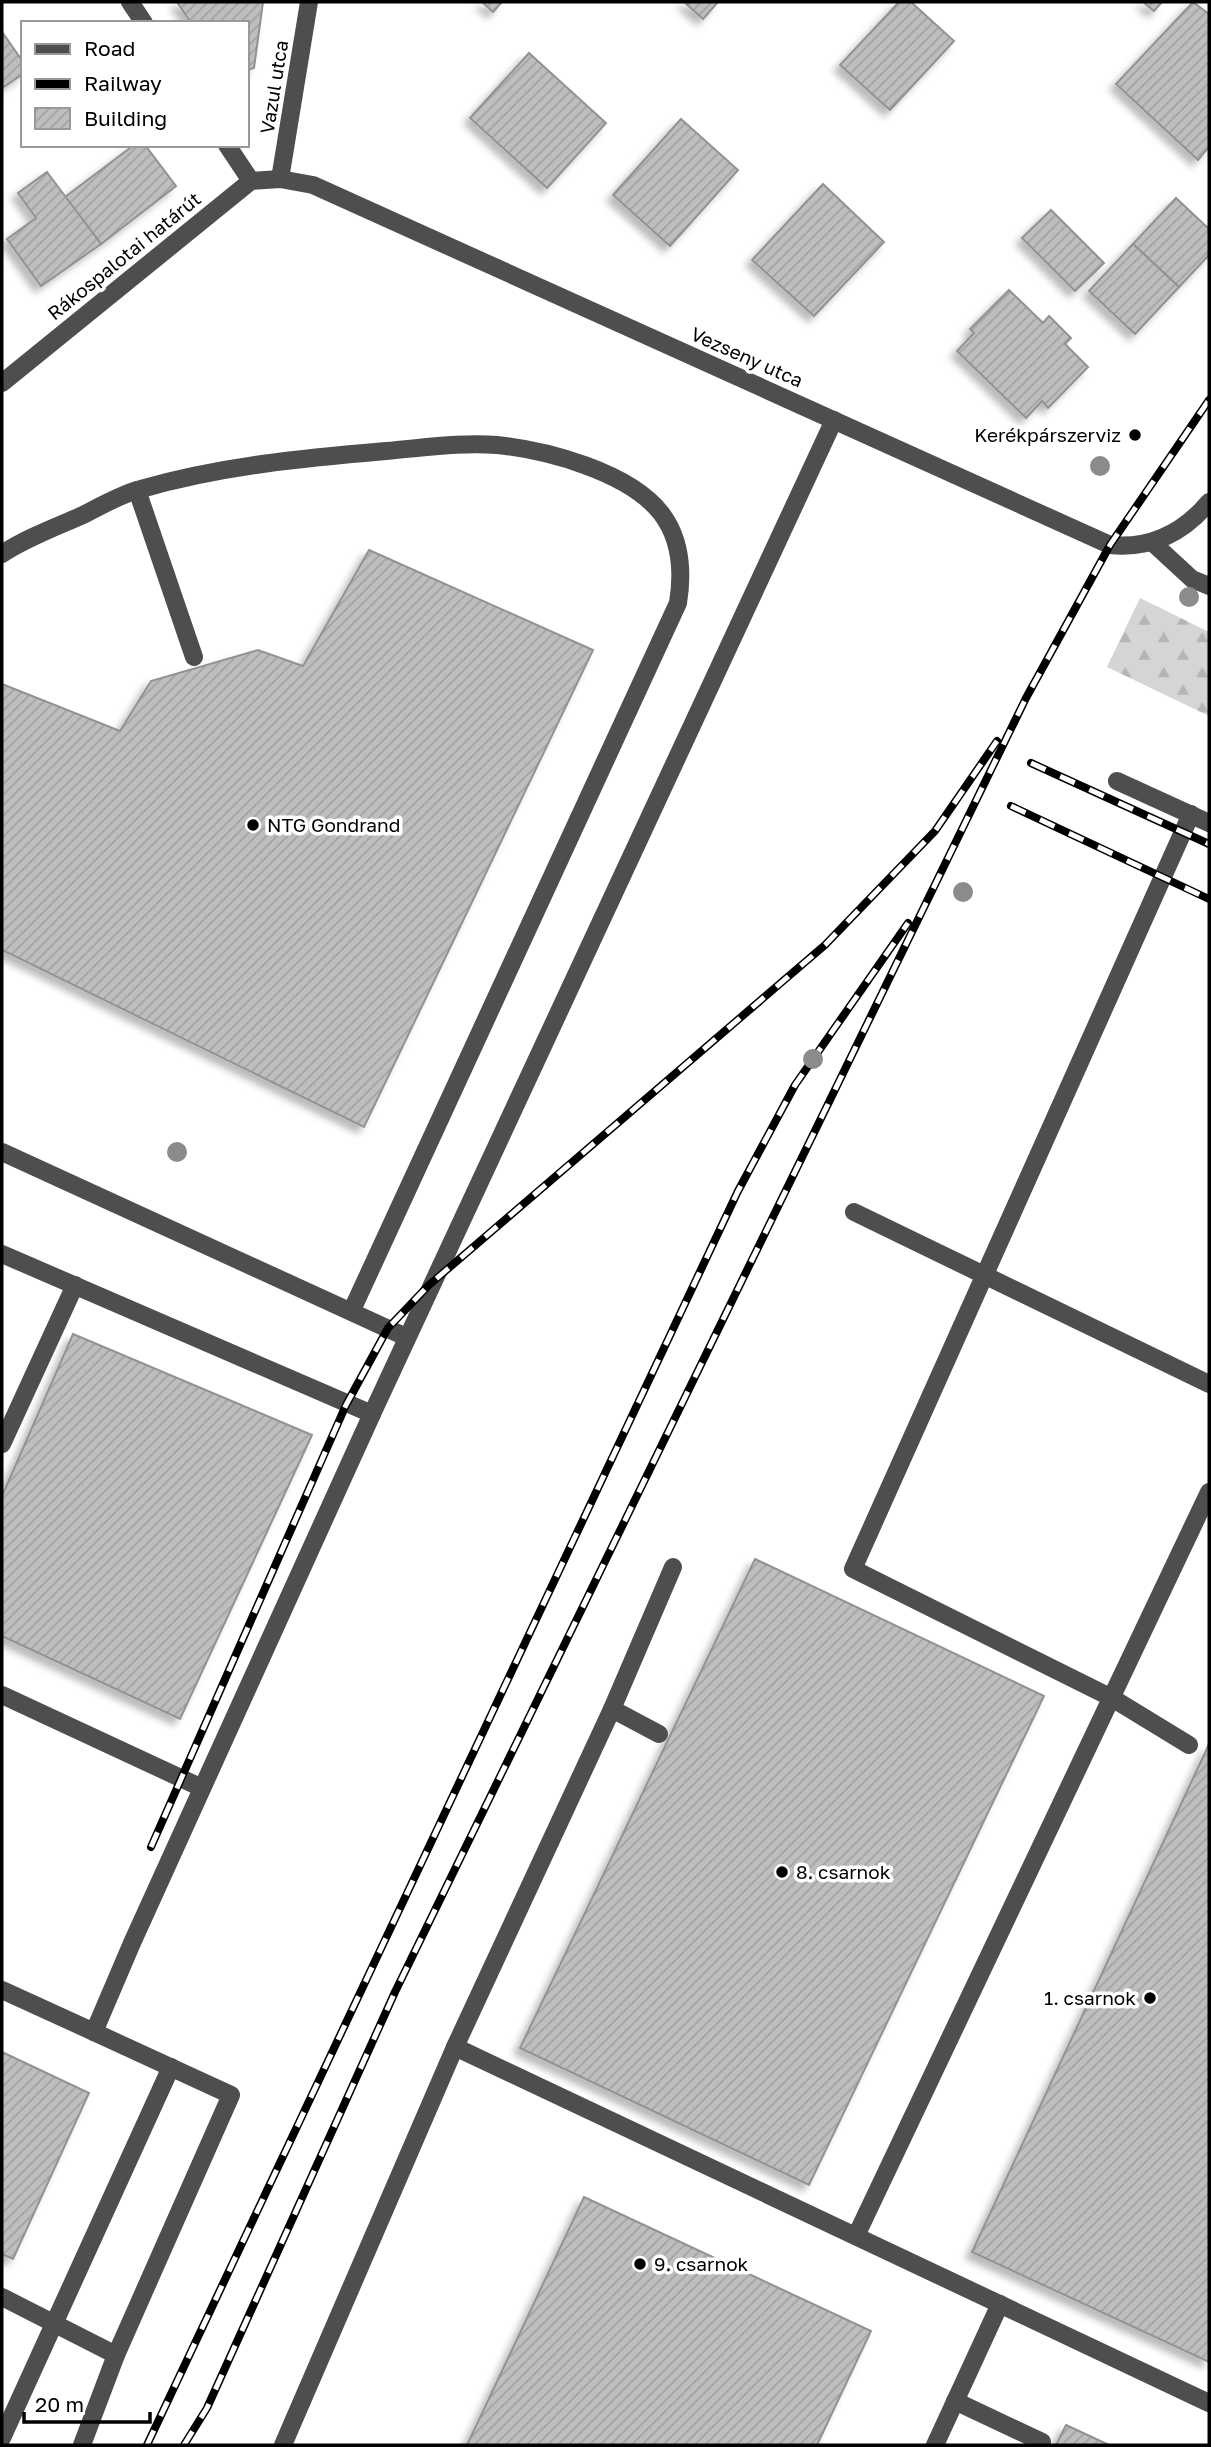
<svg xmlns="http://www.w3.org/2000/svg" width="1211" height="2447" font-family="'Golos Text',sans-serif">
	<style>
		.forest { fill: url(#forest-firs) }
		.building { fill: url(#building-hatch); stroke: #929292; stroke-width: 2; filter: url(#shadow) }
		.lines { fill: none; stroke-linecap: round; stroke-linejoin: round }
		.minor { stroke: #4e4e4e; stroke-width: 18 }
		.rail-casing { stroke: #000; stroke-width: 8 }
		.rail { stroke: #fff; stroke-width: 5; stroke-dasharray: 16; stroke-linecap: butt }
		.tree { fill: #8b8b8b }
		.poi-dot { fill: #000; stroke: #fff; stroke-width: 2.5 }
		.labels { text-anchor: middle; stroke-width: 7; stroke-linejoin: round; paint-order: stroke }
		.street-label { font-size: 19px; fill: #000; stroke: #fff }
		.poi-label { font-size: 19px; fill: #000; stroke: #fff; text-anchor: start }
	</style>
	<defs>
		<pattern id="forest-firs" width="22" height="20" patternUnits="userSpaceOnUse" patternTransform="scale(1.75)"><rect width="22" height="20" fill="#d5d5d5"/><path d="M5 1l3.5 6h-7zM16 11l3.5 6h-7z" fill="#b5b5b5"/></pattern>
		<pattern id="building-hatch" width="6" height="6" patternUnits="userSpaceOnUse" patternTransform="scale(1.75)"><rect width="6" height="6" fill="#bebebe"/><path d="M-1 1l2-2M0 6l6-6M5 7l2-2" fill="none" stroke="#a2a2a2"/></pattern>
		<filter id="shadow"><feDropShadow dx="-6" dy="6" stdDeviation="3.5" flood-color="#0004"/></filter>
	</defs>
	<rect width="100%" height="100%" fill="#fff"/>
	<path class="forest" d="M1140 598 1209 632V716L1107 667Z"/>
	<g class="building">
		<path d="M177 2H263L254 68 247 70V23H191Z"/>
		<path d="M482 2H502L493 12Z"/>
		<path d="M684 2H718L703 19Z"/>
		<path d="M899 2H911L954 41 890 110 840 65Z"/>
		<path d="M1143 2H1162L1154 11Z"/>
		<path d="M1193 2 1209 14V147L1198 160 1116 84Z"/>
		<path d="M3 33 23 62V74L2 88Z"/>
		<path d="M529 53 606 123 547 188 470 118Z"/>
		<path d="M681 119 738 170 670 246 613 195Z"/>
		<path d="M134 145H145L176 186 101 244 65 197Z"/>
		<path d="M47 172 101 244 41 286 7 239 36 218 18 193Z"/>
		<path d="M823 184 884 242 814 316 752 260Z"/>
		<path d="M1176 198 1209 229V255L1179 287 1133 244Z"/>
		<path d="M1051 210 1104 263 1075 291 1022 238Z"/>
		<path d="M1133 244 1179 287 1135 334 1089 291Z"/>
		<path d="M1009 290 1043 323 1049 316 1071 338 1065 344 1088 367 1048 408 1042 401 1026 418 957 351 974 333 970 329Z"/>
		<path d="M369 550 593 650 364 1127 2 950V684L120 731 151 681 258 650 303 666Z"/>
		<path d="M73 1334 312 1435 180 1719 2 1636V1496Z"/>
		<path d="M755 1559 1044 1696 809 2185 520 2048Z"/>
		<path d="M1209 1744V2362L972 2252Z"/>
		<path d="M2 2052 89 2093 13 2259 2 2254Z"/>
		<path d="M584 2197 871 2331 817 2445H467Z"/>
		<path d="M1066 2425 1109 2445H1056Z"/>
	</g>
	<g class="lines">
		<g class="minor">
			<path d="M130 2 144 23"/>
			<path d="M227 145 251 181"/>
			<path d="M280 179 309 2"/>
			<path d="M2 383 251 181 280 179 313 185 1110 545C1150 549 1183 533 1209 502"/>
			<path d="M137 490 194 657"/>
			<path d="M1153 543 1192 579 1209 586"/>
			<path d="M2 554C26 538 56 527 83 515 101 506 121 494 141 489 221 466 303 458 386 451 423 448 461 442 497 445 547 450 629 472 661 513 681 539 683 572 678 603L352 1310"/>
			<path d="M1117 781 1209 823"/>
			<path d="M2 1152 406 1337"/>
			<path d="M854 1212 1209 1384"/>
			<path d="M2 1254 372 1414 132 1943 94 2032 231 2095 116 2355 82 2445"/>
			<path d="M372 1414 834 420"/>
			<path d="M2 1444 75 1285"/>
			<path d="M2 1695 202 1788"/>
			<path d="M612 1709 659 1734"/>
			<path d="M1189 1745 1112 1698 853 1569 1191 814"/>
			<path d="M2 1990 94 2032"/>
			<path d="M455 2047 1209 2403"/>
			<path d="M856 2236 1209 1492"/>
			<path d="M2 2297 116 2355"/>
			<path d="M955 2401 1042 2442"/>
			<path d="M2 2438 171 2067"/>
			<path d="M283 2445 455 2047 612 1709 673 1567"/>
			<path d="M935 2445 1000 2304"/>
		</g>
		<g class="rail-casing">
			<g id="rail">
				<path d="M1031 763 1209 844"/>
				<path d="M1011 806 1209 899"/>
				<path d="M151 1847 346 1405 388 1328 429 1285 825 945 935 831 997 741"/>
				<path d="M147 2445 738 1191 795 1085 908 923"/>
				<path d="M184 2445 207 2408 395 1992 1026 698 1110 545 1209 400"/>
			</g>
		</g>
		<use href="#rail" class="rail"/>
	</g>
	<g class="tree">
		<circle cx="1100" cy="466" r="10"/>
		<circle cx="1189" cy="597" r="10"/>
		<circle cx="963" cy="892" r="10"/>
		<circle cx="813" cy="1059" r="10"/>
		<circle cx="177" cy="1152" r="10"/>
	</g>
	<g class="poi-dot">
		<circle cx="1135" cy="435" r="7"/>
		<circle cx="253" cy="825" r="7"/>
		<circle cx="782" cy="1872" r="7"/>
		<circle cx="1150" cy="1998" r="7"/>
		<circle cx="640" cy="2264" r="7"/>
	</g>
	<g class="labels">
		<g class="street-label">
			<text transform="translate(274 87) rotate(-81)" y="7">Vazul utca</text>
			<text transform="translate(124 256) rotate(-39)" y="7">Rákospalotai határút</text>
			<text transform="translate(747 357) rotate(24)" y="7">Vezseny utca</text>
		</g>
		<g class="poi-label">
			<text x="1121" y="442" text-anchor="end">Kerékpárszerviz</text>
			<text x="267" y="832">NTG Gondrand</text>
			<text x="796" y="1879">8. csarnok</text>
			<text x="1136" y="2005" text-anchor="end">1. csarnok</text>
			<text x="654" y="2271">9. csarnok</text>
		</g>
	</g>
	<rect width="1211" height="2447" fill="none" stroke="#000000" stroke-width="7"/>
	<rect x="21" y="21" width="228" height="126" fill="#ffffff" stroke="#999999" stroke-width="2"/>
	<rect x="35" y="44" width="35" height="10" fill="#4e4e4e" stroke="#999999" stroke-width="2"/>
	<text x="84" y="56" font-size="21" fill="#000000">Road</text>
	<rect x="35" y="79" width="35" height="10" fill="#000000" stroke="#999999" stroke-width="2"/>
	<text x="84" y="91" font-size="21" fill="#000000">Railway</text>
	<rect x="35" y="108" width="35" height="21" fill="url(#building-hatch)" stroke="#999999" stroke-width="2"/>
	<text x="84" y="126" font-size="21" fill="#000000">Building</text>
	<path d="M24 2412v10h126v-10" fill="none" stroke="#000000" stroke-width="3.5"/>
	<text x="35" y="2412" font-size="21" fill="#000000" stroke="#ffffff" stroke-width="5" paint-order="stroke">20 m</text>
</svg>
